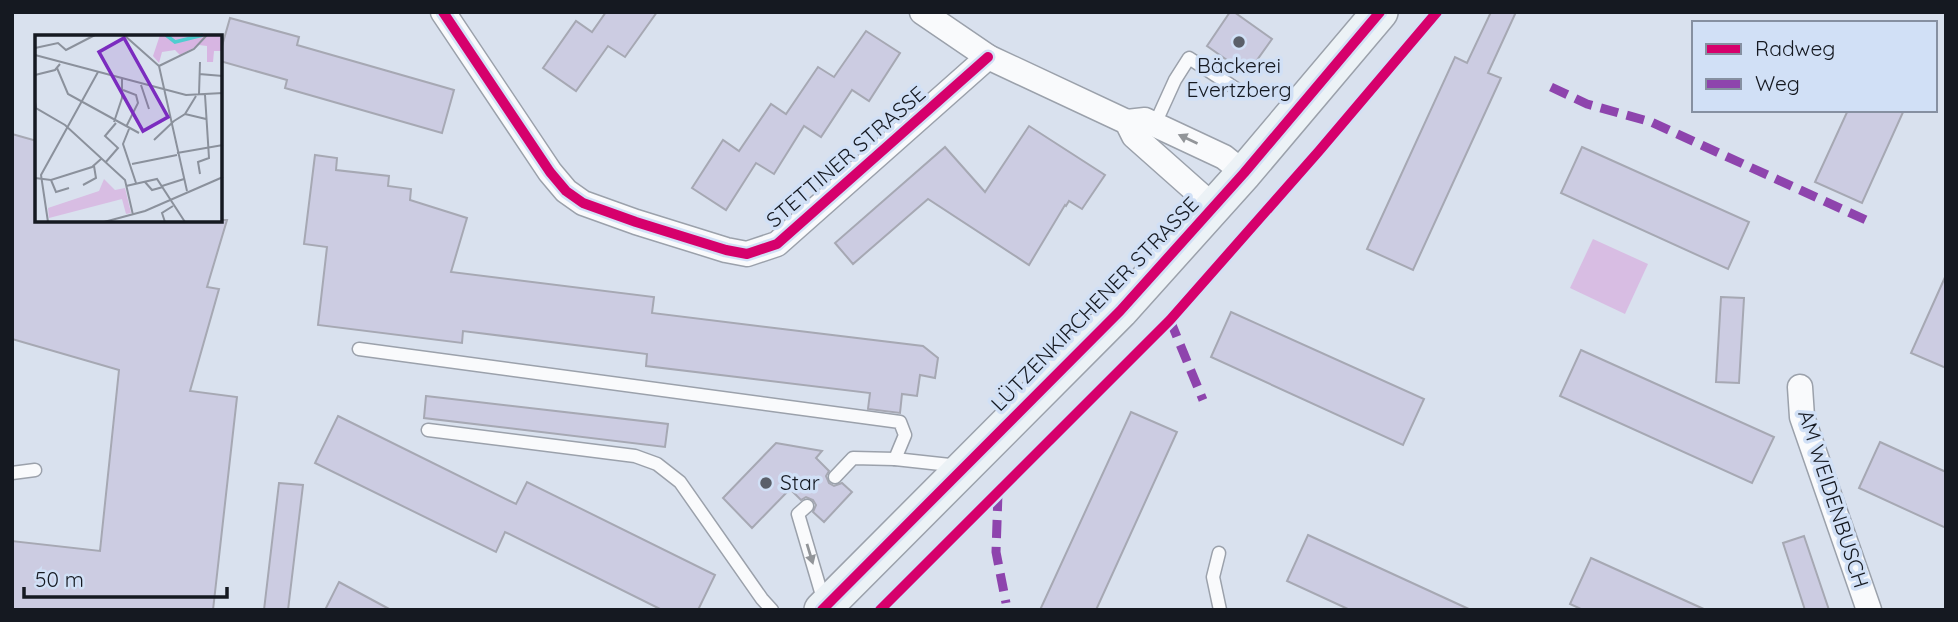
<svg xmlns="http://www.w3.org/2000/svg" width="1958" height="622" font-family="Quicksand,sans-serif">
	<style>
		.green { fill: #d8bde3 }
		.building { fill: #cccce2; stroke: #a6a8b3; stroke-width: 2 }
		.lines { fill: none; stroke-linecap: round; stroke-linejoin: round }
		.lane-casing { stroke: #9ba1ab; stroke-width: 15 }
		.street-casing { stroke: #9ba1ab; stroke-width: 27 }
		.secondary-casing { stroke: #9ba1ab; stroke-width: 38 }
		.lane { stroke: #f9fafc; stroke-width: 12 }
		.street { stroke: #f9fafc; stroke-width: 24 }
		.secondary { stroke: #ecf2f6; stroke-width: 35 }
		.quiet { stroke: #8e44ad; stroke-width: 9; stroke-dasharray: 18 9; stroke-linecap: butt }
		.cycleway-casing { stroke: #d1e0f6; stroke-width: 15 }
		.cycleway { stroke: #d6006c; stroke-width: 10 }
		.oneway { fill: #929599 }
		.poi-dot { fill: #5a5f69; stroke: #d1e0f6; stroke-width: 2.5 }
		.labels { text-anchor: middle; stroke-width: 7; stroke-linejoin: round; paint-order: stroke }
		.poi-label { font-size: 21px; fill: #151921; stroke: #d1e0f6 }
		.street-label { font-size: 21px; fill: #151921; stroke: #d1e0f6 }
		.inset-river { fill: none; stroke: #50cdd0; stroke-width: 3.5 }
		.inset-road { fill: none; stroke: #8b919c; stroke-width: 2 }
		.view { fill: #7b2cbf; fill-opacity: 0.15; stroke: #7b2cbf; stroke-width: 3.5 }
		.inset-edge { fill: none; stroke: #151921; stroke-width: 3.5 }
	</style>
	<rect width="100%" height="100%" fill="#d9e1ee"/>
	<path class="green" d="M1593 239 1648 264 1625 314 1570 288Z"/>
	<g class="building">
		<path d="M606 12H657L625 57 608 46 576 91 543 68 576 21 592 32Z"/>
		<path d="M1230 12H1234L1272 39 1247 74 1207 46Z"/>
		<path d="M1491 12H1516L1488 73 1501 78 1413 270 1367 249 1455 57 1467 63Z"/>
		<path d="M230 18 299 37 297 45 454 90 442 133 285 88 287 80 220 61V53Z"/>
		<path d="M866 31 900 53 869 101 852 90 821 137 804 126 774 174 756 163 726 210 692 188 723 140 739 151 771 104 786 114 818 67 834 77Z"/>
		<path d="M1848 110H1904L1862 203 1815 182Z"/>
		<path d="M1029 126 1105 175 1082 209 1069 201 1066 206 1065 205 1029 265 928 199 853 264 835 243 945 147 985 192Z"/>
		<path d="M12 134 37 141V220H227L207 287 219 289 190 391 237 397 213 610H12V541L100 551 119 370 12 339Z"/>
		<path d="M1582 147 1749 222 1728 269 1561 193Z"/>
		<path d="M315 155 337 158 336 170 389 176 388 186 411 189 410 200 467 218 451 272 654 297 652 313 923 346 938 358 935 378 920 375 917 396 902 394 900 413 868 409 870 393 646 366 647 354 463 331 462 343 318 325 327 247 304 244Z"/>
		<path d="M1946 275V368L1911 353Z"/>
		<path d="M1721 297 1744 298 1739 383 1716 382Z"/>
		<path d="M1231 312 1424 399 1403 445 1211 357Z"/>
		<path d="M1581 350 1774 437 1752 483 1560 396Z"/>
		<path d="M426 396 668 424 665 447 424 418Z"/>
		<path d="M1131 412 1177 432 1096 610H1040Z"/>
		<path d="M338 416 516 504 527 482 715 575 698 610H662L505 532 496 552 315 463Z"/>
		<path d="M1880 442 1946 472V528L1859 488Z"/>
		<path d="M776 443 822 451 816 458 829 471 826 476 829 483 834 486 842 483 852 492 824 522 813 512 816 505 813 500 806 497 801 500 790 489 752 528 723 498Z"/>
		<path d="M279 483 303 485 288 610H264Z"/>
		<path d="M1308 535 1471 610H1350L1287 581Z"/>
		<path d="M1804 536 1829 610H1805L1783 543Z"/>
		<path d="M1591 558 1706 610H1583L1570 604Z"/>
		<path d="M339 582 391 610H325Z"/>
	</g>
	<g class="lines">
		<g class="lane-casing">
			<g id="lane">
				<path d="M1155 124 1175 80 1189 58 1238 90"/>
				<path d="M359 349 900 422 905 435 895 459"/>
				<path d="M428 430 635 456 657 464 680 482 762 599 772 610"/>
				<path d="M12 473 35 470"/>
				<path d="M835 477 853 458 895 459 959 466"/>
				<path d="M807 506 798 514 824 602"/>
				<path d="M1219 553 1213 577 1220 610"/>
			</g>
		</g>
		<g class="street-casing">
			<g id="street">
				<path d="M443 12 550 172 566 191 583 203 636 222 726 250 747 254 777 244 988 57"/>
				<path d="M922 12 988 57 1127 122 1134 136 1214 207"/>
				<path d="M1127 122 1145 120 1224 157 1244 173"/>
				<path d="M1800 387 1802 417 1869 610"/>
			</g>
		</g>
		<g class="secondary-casing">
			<path id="secondary" d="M822 610 1120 311 1244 173 1380 12"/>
		</g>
		<use href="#lane" class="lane"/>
		<use href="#street" class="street"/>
		<use href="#secondary" class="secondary"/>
		<g class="quiet">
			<path d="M1551 87 1587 104 1651 122 1866 220"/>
			<path d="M1170 320 1203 400"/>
			<path d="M998 493 996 552 1006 603"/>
		</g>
		<g class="cycleway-casing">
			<g id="cycleway">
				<path d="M443 12 550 172 566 191 583 203 636 222 726 250 747 254 777 244 988 57"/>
				<path d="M822 610 1120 311 1244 173 1380 12"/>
				<path d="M880 610 1170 320 1319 151 1437 12"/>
			</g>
		</g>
		<use href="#cycleway" class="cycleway"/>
	</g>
	<defs><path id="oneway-solid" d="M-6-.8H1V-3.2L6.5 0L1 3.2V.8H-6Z" transform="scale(1.75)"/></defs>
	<g class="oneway">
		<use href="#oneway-solid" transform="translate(1188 139) rotate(-155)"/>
		<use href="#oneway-solid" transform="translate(810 554) rotate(73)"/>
	</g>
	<g class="poi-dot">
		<circle cx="1239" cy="42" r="7"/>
		<circle cx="766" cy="483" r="7"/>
	</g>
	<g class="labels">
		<g class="poi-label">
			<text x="1239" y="73">Bäckerei<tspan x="1239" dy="24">Evertzberg</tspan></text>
			<text x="780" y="490" text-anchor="start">Star</text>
		</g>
		<g class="street-label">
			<text transform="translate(846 157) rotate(-41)" y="7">STETTINER STRASSE</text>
			<text transform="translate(1095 304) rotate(-46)" y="7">LÜTZENKIRCHENER STRASSE</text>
			<text transform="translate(1833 499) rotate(72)" y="7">AM WEIDENBUSCH</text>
		</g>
	</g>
	<g transform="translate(35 35)">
		<rect width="187" height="187" fill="#d9e1ee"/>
		<path d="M69 144 80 155 90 153 96 178 91 179 87 164 14 183 13 173 64 156Z" fill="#d8bde3"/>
		<path d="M125 0H187V28L186 16H179L178 27H172V11L164 10 145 20 140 15 127 17 124 28 118 21Z" fill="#d7b5e2"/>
		<path class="inset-river" d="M131 0 140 7 168 0"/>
		<path class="inset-road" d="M89 0 124 31 152 156M0 13 23 8 31 15 60 0M0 20 151 60 188 58M124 31 159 14 172 0M22 33 33 59 104 98M164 39 188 41M0 40 20 35 25 29M106 50 114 74M88 55 101 60 103 68 91 92M164 59 165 27M0 67 1 73 30 90 90 145 98 180M150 79 171 84M139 86 150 79 161 61M79 87 87 63V43M94 94 88 109 101 148M119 105 139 86M142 118 188 110M70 128 83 113 70 101 81 88M97 129 142 120M165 139 163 127 174 123 170 60M0 143 16 145 57 132 66 124M16 145 21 157 34 153M110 147 117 155 128 152M48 150 61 143 59 131M91 151 122 144 150 187M127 151 149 144M13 187 6 140 63 37M69 187 110 176 188 142M130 187 127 178 138 171"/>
		<path class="view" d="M89 3 133 82 108 96 64 17Z"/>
		<rect width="187" height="187" class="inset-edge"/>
	</g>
	<rect width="1958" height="622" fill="none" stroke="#151921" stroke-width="28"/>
	<rect x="1692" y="21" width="245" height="91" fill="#d1e0f6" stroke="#8690a1" stroke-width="2"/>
	<rect x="1706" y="44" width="35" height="10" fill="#d6006c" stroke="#8690a1" stroke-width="2"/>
	<text x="1755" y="56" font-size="21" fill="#151921">Radweg</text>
	<rect x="1706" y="79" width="35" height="10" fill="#8e44ad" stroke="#8690a1" stroke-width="2"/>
	<text x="1755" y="91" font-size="21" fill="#151921">Weg</text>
	<path d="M24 587v10h203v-10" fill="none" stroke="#151921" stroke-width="3.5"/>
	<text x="35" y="587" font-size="21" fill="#151921" stroke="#d1e0f6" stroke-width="5" paint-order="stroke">50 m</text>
</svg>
